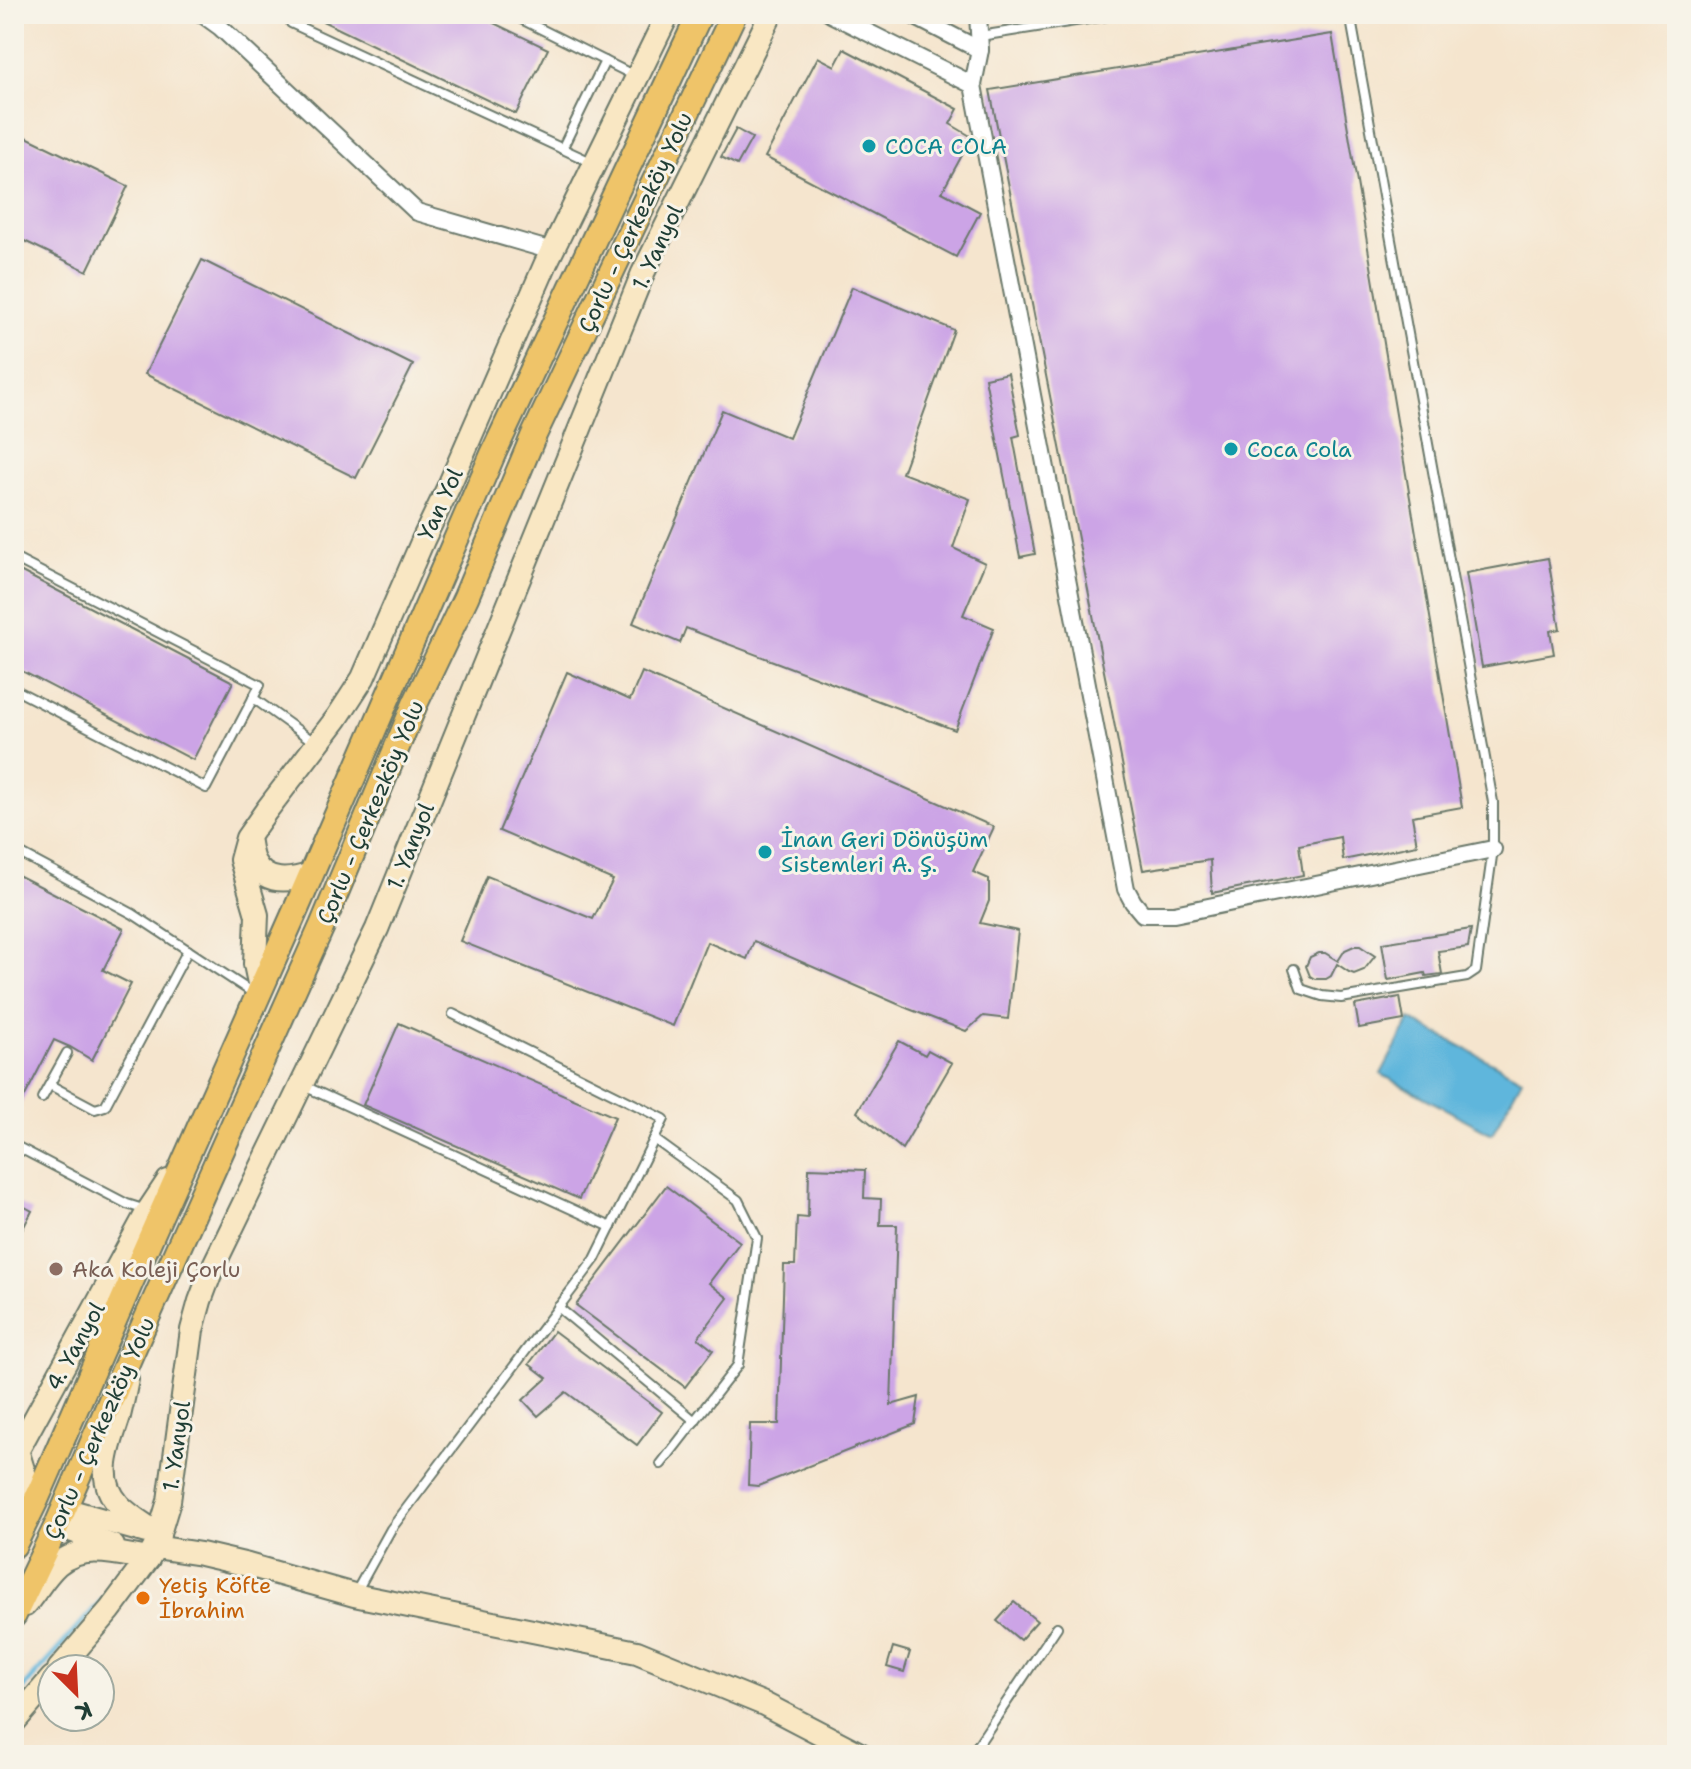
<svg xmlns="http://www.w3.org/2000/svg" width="1691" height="1769" font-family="'Shantell Sans',sans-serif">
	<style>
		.water { fill: #5fb6dc; stroke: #3f7a88; stroke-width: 2 }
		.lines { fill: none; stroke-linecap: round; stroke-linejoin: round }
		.stream { stroke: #5fb6dc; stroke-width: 5 }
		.building { fill: #cca4e6 }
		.lane-casing { stroke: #6a786a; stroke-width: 12 }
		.street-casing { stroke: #6a786a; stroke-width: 20 }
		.secondary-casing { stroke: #6a786a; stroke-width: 26 }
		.primary-casing { stroke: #6a786a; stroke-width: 28 }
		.lane { stroke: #fff; stroke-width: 8 }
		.street { stroke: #fff; stroke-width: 16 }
		.secondary { stroke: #f9e7c3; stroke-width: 22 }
		.primary { stroke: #efc469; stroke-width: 24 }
		.culture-dot { fill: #0f9aa8; stroke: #f7f3e8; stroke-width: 3 }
		.education-dot { fill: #8d6e63; stroke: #f7f3e8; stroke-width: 3 }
		.food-dot { fill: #e8710a; stroke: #f7f3e8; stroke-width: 3 }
		.labels { text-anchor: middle; stroke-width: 6; stroke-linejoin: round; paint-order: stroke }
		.culture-label { font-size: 22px; fill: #0d838f; stroke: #f7f3e8; text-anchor: start }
		.street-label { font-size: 22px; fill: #1f3d34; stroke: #f7f3e8 }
		.education-label { font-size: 22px; fill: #785e54; stroke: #f7f3e8; text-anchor: start }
		.food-label { font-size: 22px; fill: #c56008; stroke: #f7f3e8; text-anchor: start }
	</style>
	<rect width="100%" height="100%" fill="#f7f3e8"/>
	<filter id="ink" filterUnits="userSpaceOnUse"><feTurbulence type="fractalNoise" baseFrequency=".0125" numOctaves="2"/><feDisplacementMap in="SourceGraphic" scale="16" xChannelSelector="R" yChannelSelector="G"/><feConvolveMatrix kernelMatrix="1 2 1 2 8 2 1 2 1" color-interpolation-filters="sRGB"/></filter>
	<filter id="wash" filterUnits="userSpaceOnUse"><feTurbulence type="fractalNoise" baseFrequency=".006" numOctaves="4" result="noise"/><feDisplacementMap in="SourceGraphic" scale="32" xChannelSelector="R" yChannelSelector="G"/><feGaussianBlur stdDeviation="1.8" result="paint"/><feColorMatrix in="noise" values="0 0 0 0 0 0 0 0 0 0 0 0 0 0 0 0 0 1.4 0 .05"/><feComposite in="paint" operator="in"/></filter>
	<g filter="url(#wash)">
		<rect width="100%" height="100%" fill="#f5e5ce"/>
		<path class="water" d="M1410 1019 1522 1079 1492 1134 1381 1074Z"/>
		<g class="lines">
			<path class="stream" d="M14 1699 103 1599"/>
		</g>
		<g id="blocks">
			<g class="building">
				<path d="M308 14H475L548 49 516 114Z"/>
				<path d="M1332 34 1462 807 1412 816 1417 845 1343 860 1340 837 1299 845 1303 875 1212 893 1210 860 1143 870 990 90Z"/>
				<path d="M844 49 958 109 950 124 972 137 942 192 980 212 956 257 765 157 818 57 835 66Z"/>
				<path d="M736 129 752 138 737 165 721 157Z"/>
				<path d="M14 131 128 186 87 271 14 236Z"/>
				<path d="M202 260 413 365 356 478 145 374Z"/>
				<path d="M852 287 954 330 902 473 970 499 953 548 985 563 963 615 994 628 955 730 686 628 680 643 633 623 722 410 789 438Z"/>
				<path d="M1008 373 1020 435 1013 437 1035 554 1020 557 985 378Z"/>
				<path d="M1548 558 1560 629 1550 631 1554 654 1482 667 1466 573Z"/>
				<path d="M14 568 233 682 193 760 14 667Z"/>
				<path d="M567 672 630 700 642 672 994 827 973 872 989 879V901L980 923 1018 931 1008 1019 983 1016 966 1031 909 1009 754 941 747 959 707 942 673 1026 460 941 487 876 593 919 613 880 499 831Z"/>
				<path d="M14 873 124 929 103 970 131 984 92 1060 70 1047 54 1040 14 1117Z"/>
				<path d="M1471 929 1468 947 1438 951 1442 974 1426 976 1425 973 1388 980 1382 943Z"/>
				<path d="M1354 946H1360L1375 956 1364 970 1354 974 1349 972 1337 964 1331 976 1326 979H1315L1310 976 1306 966 1310 957 1319 953H1325L1338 961 1345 950Z"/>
				<path d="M1400 997 1404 1020 1359 1028 1355 1005Z"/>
				<path d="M399 1023 615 1117 579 1199 363 1105Z"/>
				<path d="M899 1041 925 1055 928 1050 952 1063 902 1149 857 1112Z"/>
				<path d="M809 1168 865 1170 864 1198 881 1199 880 1225H897L891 1405 919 1397 915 1424 758 1486 748 1485 750 1424H779L784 1265H795L797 1217 808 1218Z"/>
				<path d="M666 1186 740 1242 709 1283 728 1298 698 1338 713 1350 685 1387 576 1305Z"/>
				<path d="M14 1201 32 1211 14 1246Z"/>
				<path d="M554 1331 662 1412 637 1445 566 1392 538 1416 523 1400 547 1378 529 1364Z"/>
				<path d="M1014 1602 1037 1621 1020 1640 997 1621Z"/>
				<path d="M893 1647 910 1652 904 1672 887 1667Z"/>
			</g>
		</g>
	</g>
	<g filter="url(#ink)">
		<use href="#blocks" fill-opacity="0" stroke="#6a786a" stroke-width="2"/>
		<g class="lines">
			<g class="lane-casing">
				<g id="lane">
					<path d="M296 14 291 23 593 163"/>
					<path d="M511 14 637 77"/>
					<path d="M980 36 1120 14"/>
					<path d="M562 149 605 61"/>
					<path d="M14 558 260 685 206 788 14 689"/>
					<path d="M253 698 317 744"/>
					<path d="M14 850 133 914 256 995"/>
					<path d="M1294 969 1301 989 1322 996 1341 998 1467 977 1476 971 1493 849V802L1350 14"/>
					<path d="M50 1085 95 1109 105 1106 188 950"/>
					<path d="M302 1085 611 1227"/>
					<path d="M42 1098 67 1053"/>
					<path d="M654 1139 738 1200 757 1238 738 1365 661 1464"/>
					<path d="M14 1145 127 1204 146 1210"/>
					<path d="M558 1307 695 1421"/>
					<path d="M355 1594 391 1529 595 1259 664 1119 453 1014"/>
					<path d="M971 1755 1057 1627"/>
				</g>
			</g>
			<g class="street-casing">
				<g id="street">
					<path d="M202 14 220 27 417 212 552 251"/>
					<path d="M831 14 973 85"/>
					<path d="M910 14 980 50"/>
					<path d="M978 14 980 50 973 85 1126 889 1133 902 1143 914H1174L1493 849"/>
				</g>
			</g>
			<g class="secondary-casing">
				<g id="secondary">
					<path d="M249 843C250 849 251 857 254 862 266 885 291 881 311 874"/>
					<path d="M260 988 255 964 257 915 241 860 247 838 266 811 337 718 363 678 423 540 448 488 546 263 668 14"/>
					<path d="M127 1379C125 1391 122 1403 119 1416 110 1445 94 1478 119 1505 130 1517 146 1525 159 1535"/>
					<path d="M17 1450 25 1476 36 1500"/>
					<path d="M14 1457 148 1211 168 1181"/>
					<path d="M64 1509 146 1532"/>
					<path d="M57 1525 113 1546"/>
					<path d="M155 1547 201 1554 248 1565 354 1595 637 1652 764 1704 862 1755"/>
					<path d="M25 1605C36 1592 45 1576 57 1565 82 1542 119 1554 148 1559"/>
					<path d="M59 1669 110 1610 148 1559 155 1547 169 1501 192 1330 200 1301 212 1269 377 929 643 273 771 14"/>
					<path d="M14 1722 52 1678"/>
				</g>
			</g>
			<g class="primary-casing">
				<g id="primary">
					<path d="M14 1545 36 1500 130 1284 294 914 493 454 700 14"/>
					<path d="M14 1615 57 1525 130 1356 322 926 415 704 466 597 533 437 734 14"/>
				</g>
			</g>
			<use href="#lane" class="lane"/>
			<use href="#street" class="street"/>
			<use href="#secondary" class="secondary"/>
			<use href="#primary" class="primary"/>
		</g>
	</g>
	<g class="culture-dot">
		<circle cx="869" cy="146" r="8"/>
		<circle cx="1231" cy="449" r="8"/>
		<circle cx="765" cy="852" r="8"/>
	</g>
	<circle class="education-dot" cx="56" cy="1269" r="8"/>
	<circle class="food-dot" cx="143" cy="1598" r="8"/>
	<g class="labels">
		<g class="culture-label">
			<text x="885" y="154">COCA COLA</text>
			<text x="1247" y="457">Coca Cola</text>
			<text x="781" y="847">İnan Geri Dönüşüm<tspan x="781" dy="25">Sistemleri A. Ş.</tspan></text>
		</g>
		<g class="street-label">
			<text transform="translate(635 222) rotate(-65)" y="8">Çorlu - Çerkezköy Yolu</text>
			<text transform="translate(657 247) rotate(-65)" y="8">1. Yanyol</text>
			<text transform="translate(440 504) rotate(-65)" y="8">Yan Yol</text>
			<text transform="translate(370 812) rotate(-67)" y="8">Çorlu - Çerkezköy Yolu</text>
			<text transform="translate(410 846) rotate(-68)" y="8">1. Yanyol</text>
			<text transform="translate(75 1346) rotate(-61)" y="8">4. Yanyol</text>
			<text transform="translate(99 1428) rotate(-66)" y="8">Çorlu - Çerkezköy Yolu</text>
			<text transform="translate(176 1446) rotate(-82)" y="8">1. Yanyol</text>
		</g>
		<g class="education-label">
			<text x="72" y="1277">Aka Koleji Çorlu</text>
		</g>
		<g class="food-label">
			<text x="159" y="1593">Yetiş Köfte<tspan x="159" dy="25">İbrahim</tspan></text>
		</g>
	</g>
	<rect width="1691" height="1769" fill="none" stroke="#f7f3e8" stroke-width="48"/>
	<g transform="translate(76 1693) rotate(156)"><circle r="38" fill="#f7f3e8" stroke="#a1aaa0" stroke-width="2"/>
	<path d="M0-6L14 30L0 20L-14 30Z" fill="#c8321e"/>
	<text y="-12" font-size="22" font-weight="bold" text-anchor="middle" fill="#1f3d34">K</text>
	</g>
</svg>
